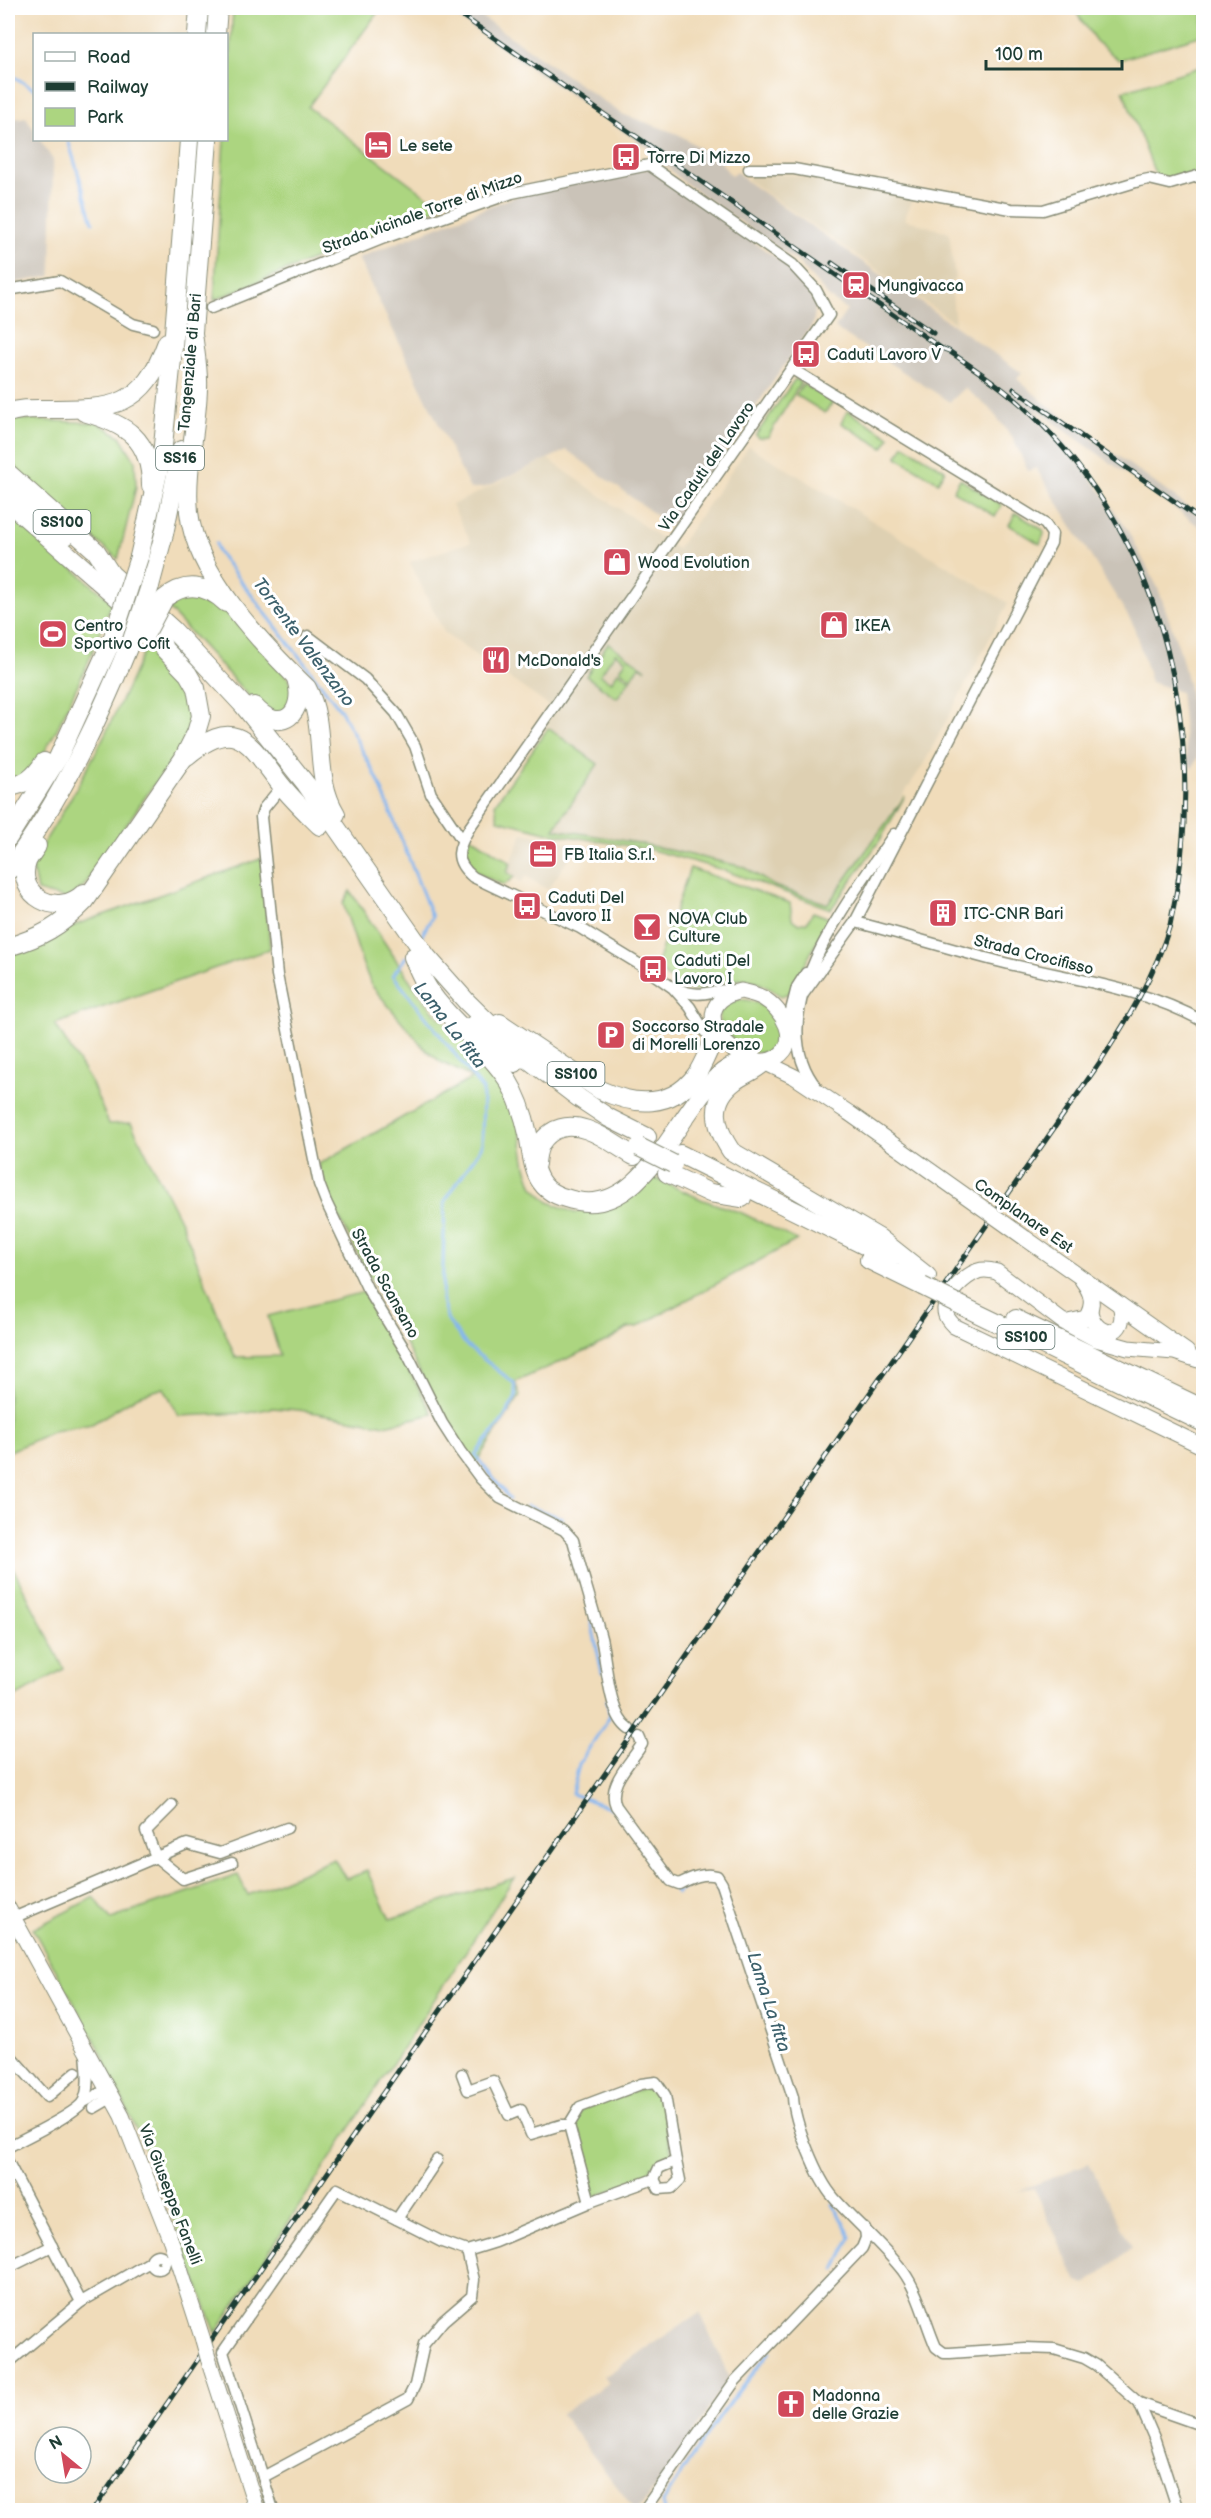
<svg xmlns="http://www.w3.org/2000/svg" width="1211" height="2518" font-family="'Balsamiq Sans',sans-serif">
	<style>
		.built { fill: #ded0b2 }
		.industrial { fill: #cac3b8 }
		.green { fill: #acd580; stroke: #66895a; stroke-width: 1.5 }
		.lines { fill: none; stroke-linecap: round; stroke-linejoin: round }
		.stream { stroke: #83b6f0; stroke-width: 3 }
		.minor-casing { stroke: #888c77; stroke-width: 13 }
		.secondary-casing { stroke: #888c77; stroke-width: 17 }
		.trunk-casing { stroke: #888c77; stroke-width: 20 }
		.minor { stroke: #fff; stroke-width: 10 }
		.secondary { stroke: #fff; stroke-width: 15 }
		.trunk { stroke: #fff; stroke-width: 18 }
		.rail-casing { stroke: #1f3d34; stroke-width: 5 }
		.rail { stroke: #fff; stroke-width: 3; stroke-dasharray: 9; stroke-linecap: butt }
		.secondary-bridge-casing { stroke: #888c77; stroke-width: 17; stroke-linecap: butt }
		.trunk-bridge-casing { stroke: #888c77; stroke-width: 20; stroke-linecap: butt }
		.secondary-bridge { stroke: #fff; stroke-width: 15 }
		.trunk-bridge { stroke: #fff; stroke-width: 18 }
		.labels { text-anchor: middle; stroke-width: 6; stroke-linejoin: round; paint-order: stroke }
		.shield { fill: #fff; stroke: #627771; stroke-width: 1.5 }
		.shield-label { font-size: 15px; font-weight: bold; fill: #1f3d34 }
		.poi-label { font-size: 16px; fill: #1f3d34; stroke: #fff; text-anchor: start }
		.street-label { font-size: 16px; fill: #1f3d34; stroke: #fff }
		.water-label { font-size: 18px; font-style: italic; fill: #3d616c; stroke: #fff }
	</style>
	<rect width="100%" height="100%" fill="#fff"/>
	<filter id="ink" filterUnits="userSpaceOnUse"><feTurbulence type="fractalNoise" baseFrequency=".0167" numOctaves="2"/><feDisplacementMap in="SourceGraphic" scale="12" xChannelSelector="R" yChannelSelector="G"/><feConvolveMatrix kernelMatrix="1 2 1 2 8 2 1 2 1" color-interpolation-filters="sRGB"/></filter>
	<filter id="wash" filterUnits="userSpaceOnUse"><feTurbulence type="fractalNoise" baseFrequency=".008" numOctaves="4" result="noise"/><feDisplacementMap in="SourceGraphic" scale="24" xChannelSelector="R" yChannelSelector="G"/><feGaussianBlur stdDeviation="1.35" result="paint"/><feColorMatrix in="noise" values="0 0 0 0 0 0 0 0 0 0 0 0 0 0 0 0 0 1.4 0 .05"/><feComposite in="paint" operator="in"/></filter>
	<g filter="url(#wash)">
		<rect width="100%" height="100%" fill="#f0dcba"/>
		<g class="built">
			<path d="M749 173 794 175 914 197 904 219 949 233 955 278 951 284 955 323 748 180Z"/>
			<path d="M749 446 1008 603 922 767 828 905 774 886 744 867 638 843 553 829 550 729 538 721 548 705 445 634 410 562 471 542 452 505 548 459 677 549Z"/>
			<path d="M523 833 577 845 548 890 526 876 521 882 507 872Z"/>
		</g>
		<g class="industrial">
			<path d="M443 8H469L622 114 678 134 720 161 731 176 737 172 748 182 1022 373 1017 379 1045 403 1203 518V529L1037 410V412L1063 440 1108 501 1127 529 1158 588 1180 651 1189 688 1198 757 1192 769 1187 760 1180 692 1151 682 1133 624 1036 468 1028 471 1013 438 990 409 965 388 950 402 835 328 847 310 830 298 798 262 681 180 646 147Z"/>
			<path d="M26 117 34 130V140H40L53 160 51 276 8 284V120Z"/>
			<path d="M649 168 792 269 816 304 813 324 672 527 567 450 486 487 470 489 358 258 529 191Z"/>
			<path d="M1089 2163 1132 2248 1085 2285 1077 2282 1034 2188 1016 2192Z"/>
			<path d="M700 2312 729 2377 675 2462 638 2510H635L561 2414 608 2383 604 2377Z"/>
		</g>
		<g class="green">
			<path d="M233 8H381L308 107 441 207 214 300 224 140H226Z"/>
			<path d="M1073 8H1203V35L1119 60 1096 41Z"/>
			<path d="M1203 66V174L1176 182 1156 176 1123 91Z"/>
			<path d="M795 379 801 382 768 437 758 438 756 435Z"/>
			<path d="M803 384 833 402 825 413 796 395Z"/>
			<path d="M848 411 890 437 883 448 841 423Z"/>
			<path d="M14 419 98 423 120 436 135 461 136 487 118 559 15 472 8 463V422Z"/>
			<path d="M904 445 945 470 938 482 897 457Z"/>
			<path d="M960 479 1002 505 995 516 953 491Z"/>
			<path d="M8 513 112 602 87 665 57 729 34 771 8 783Z"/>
			<path d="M1016 513 1043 530 1044 534 1040 544 1009 525Z"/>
			<path d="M177 595 213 597 289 679 296 698 281 715 257 705 166 606Z"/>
			<path d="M149 639 180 673 195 700 187 741 153 786 84 886 67 899 37 891 31 862C79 791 115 717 149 639Z"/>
			<path d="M608 643 646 669 639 666 631 678 620 670 626 660 615 653 600 675 611 682 618 672 630 680 617 698 586 676Z"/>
			<path d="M548 728 598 764 554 829 638 843 744 867 774 886 828 904 905 796 880 840 831 909 723 870 674 856 648 849 550 833 498 820 495 804Z"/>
			<path d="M470 836 511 863 507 872 514 877 504 885C480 875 455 867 470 836Z"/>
			<path d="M263 858 270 949 55 1024 92 1084 109 1124 131 1123 182 1224 235 1357 280 1356 268 1316 364 1292 433 1414 385 1425 299 1410 272 1408 247 1413 179 1416 164 1388 138 1396 92 1424 54 1431 8 1452V952L54 936 78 924Z"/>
			<path d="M690 868 790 903 792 919 799 924 807 922 813 912 829 918 790 993 781 996C765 984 746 975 725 982 712 986 700 995 685 989 675 984 665 974 655 968Z"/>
			<path d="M350 891 417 991 436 1014 488 1064 500 1083 518 1117 526 1167 533 1187 549 1202 575 1213 626 1200 641 1191 650 1176 703 1200 742 1213 797 1240 637 1327 628 1328 609 1340 515 1382 520 1396 475 1464 444 1418 321 1183 319 1164 473 1078 441 1062 424 1048 372 986 363 965 343 903Z"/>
			<path d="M741 999C768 1002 778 1017 782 1041L776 1051C753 1058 737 1047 724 1028 720 1023 718 1016 721 1010 724 1002 734 1001 741 999Z"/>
			<path d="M8 1558 64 1669 8 1701Z"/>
			<path d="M334 1859 346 1879 367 1871 390 1919 514 1878 216 2333 161 2185 99 2048 33 1929 94 1897 111 1919 238 1875 248 1895Z"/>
			<path d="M650 2086 661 2097 672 2156 669 2161 651 2167 649 2176 593 2197 575 2126 582 2109Z"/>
		</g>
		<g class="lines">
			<g class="stream">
				<path d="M8 73 34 89"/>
				<path d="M68 140 93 222"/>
				<path d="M216 543 218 552 340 709 378 780 432 917 421 937"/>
				<path d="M406 957 393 975 483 1090 482 1146 445 1201 442 1300 448 1321 467 1346 514 1383 516 1397 502 1421 475 1455 510 1499"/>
				<path d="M527 1506 562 1518"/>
				<path d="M591 1620 602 1673"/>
				<path d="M607 1700 610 1716 579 1764 572 1794 614 1809"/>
				<path d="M709 1879 716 1883 730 1926"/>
				<path d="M670 1884 677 1894 688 1884"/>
				<path d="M833 2204 851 2237 835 2270"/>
				<path d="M665 2510 663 2502C696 2449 730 2399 770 2352"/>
			</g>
		</g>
	</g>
	<g filter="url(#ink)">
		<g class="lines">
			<g class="minor-casing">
				<g id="minor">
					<path d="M749 169H794L1011 209 1043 210 1139 181 1149 179 1170 184 1204 174"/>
					<path d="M8 290 60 281 133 324 153 329"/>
					<path d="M211 308 384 238 512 193 649 165 792 264 816 290 829 315 470 827C458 847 452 860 473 877L580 928 642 966 673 988 690 1007 705 1032 717 1033"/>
					<path d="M792 369 1045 524 1052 534 1051 543 855 922 804 993"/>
					<path d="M308 636 365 679 396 713 415 746 431 794 462 840"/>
					<path d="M282 786 264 808 261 817 277 975 319 1184 326 1202 367 1288 408 1355 442 1423 460 1451 480 1478 500 1498 564 1530 573 1540C582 1573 592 1605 601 1638 607 1662 608 1715 629 1729"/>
					<path d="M855 922C903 934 949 949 997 961 1066 979 1141 986 1204 1022"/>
					<path d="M677 989C707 1001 713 986 738 991"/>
					<path d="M787 1026 797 987 806 973"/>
					<path d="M817 1088C756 1013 852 897 894 834"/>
					<path d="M639 1737 642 1744C632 1762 606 1784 616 1806L671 1881 679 1884C691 1878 704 1872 717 1876L722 1884 793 2097C794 2122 817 2179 834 2198 856 2223 882 2244 903 2271 919 2293 925 2322 936 2347L944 2353H950L1025 2348 1054 2349 1084 2358 1096 2365 1139 2403 1204 2426"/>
					<path d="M172 1805 146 1831 156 1857 183 1879 232 1863"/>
					<path d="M13 1918 187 1844 220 1853 287 1828"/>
					<path d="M8 2053 47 2097 76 2072"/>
					<path d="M462 2074 468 2090 493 2081 509 2115 521 2110 531 2134 561 2125H569"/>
					<path d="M84 2102 100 2093H111L106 2101 94 2108"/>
					<path d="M8 2147C22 2139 79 2113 84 2100 90 2086 87 2067 86 2053"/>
					<path d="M8 2162 81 2302 8 2363"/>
					<path d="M590 2202 569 2125 580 2107 641 2084 656 2082 665 2095 676 2161 659 2168 654 2179"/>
					<path d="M397 2219 437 2160"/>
					<circle cx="158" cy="2262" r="7"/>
					<path d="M8 2268 52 2246"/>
					<path d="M81 2302 150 2262"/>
					<path d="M1139 2403 1155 2440 1178 2510"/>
					<path d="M263 2477 223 2352 337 2189 442 2242 467 2251 496 2242 590 2202 654 2179 659 2189 672 2188 680 2180 676 2161"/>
					<path d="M273 2510 263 2477 408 2399 415 2385 424 2344 443 2321 472 2296 474 2280 467 2251"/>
					<path d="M644 2510 735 2381 862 2248 866 2238 865 2228"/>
				</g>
			</g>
			<g class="secondary-casing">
				<g id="secondary">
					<path d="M8 486 67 537"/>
					<path d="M741 991C749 993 756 994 763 998 782 1009 802 1041 777 1057 743 1079 675 1006 741 991Z"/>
					<path d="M764 1062 795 1077 849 1113"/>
					<path d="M1025 1238 1187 1352"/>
					<path d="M1090 1312C1097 1342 1130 1336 1120 1305"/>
					<path d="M1068 1322 1086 1318C1095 1304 1092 1293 1082 1280"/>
					<path d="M1198 1360 1174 1352 1128 1348 1096 1339 1062 1321 997 1272C990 1270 984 1269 978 1271 965 1276 944 1295 945 1310 945 1317 950 1322 954 1326L1204 1447"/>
					<path d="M8 1908 122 2116 171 2241 203 2340"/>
					<path d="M208 2358 257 2510"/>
				</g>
			</g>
			<g class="trunk-casing">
				<g id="trunk">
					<path d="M197 34 199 8"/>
					<path d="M216 34 218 8"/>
					<path d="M193 333C195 351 199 370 198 388 197 429 185 470 189 512 196 576 262 644 307 688 328 728 312 775 336 814"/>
					<path d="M192 345 208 140"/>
					<path d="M84 412C125 424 151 438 151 486"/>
					<path d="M8 413C21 408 35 409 49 409 114 409 143 408 167 342"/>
					<path d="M8 473 96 551 111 574 173 630 243 705 306 784 427 957 467 1002 516 1050 579 1098 609 1118 647 1137"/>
					<path d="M8 502 135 613"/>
					<path d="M139 557 162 455 172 359 189 140"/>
					<path d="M150 586 164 534 181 450"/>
					<path d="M164 599C185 581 207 585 226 603"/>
					<path d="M254 706C280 736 307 714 296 678"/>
					<path d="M187 756C238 714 249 744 281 785 293 800 307 813 320 826"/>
					<path d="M8 787C25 785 35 777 44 762"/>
					<path d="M8 838 58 758 112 640"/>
					<path d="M37 846C34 851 29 857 27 862 15 895 57 919 84 893"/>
					<path d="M8 871C63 798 102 713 136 628"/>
					<path d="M8 947C41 937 60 927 85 901L183 759 196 733 201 716 196 688 188 674 164 649 158 631"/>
					<path d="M413 957C419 972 426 988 437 1001 459 1028 487 1049 507 1079 517 1095 524 1115 528 1134 531 1149 532 1169 541 1182 549 1194 563 1198 577 1201 646 1215 678 1107 723 1072 732 1065 742 1062 753 1060"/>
					<path d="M500 1023 600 1090C635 1106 671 1109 696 1075 705 1062 709 1047 717 1033"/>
					<path d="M473 1025 492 1045 515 1063"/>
					<path d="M763 1063C755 1071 744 1074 735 1081 708 1101 715 1127 731 1151L879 1238 927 1276"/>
					<path d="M680 1154 890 1258"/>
					<path d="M536 1164C537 1150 540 1140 552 1132 579 1115 611 1143 634 1156"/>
					<path d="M667 1173 710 1193 742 1198"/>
					<path d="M869 1260 922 1286"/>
					<path d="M956 1303 1204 1423"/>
					<path d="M1016 1319 1204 1409"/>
				</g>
			</g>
			<use href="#minor" class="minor"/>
			<use href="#secondary" class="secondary"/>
			<use href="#trunk" class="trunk"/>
			<g class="rail-casing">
				<g id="rail">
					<path d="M832 263 933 333"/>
					<path d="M1014 389 1204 522"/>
					<path d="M93 2510 1100 1062C1128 1019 1155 975 1170 925 1211 742 1168 542 1028 411 1004 388 976 370 949 351L941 348 451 8"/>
				</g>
			</g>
			<use href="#rail" class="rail"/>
			<g class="secondary-bridge-casing">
				<g id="secondary-bridge">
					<path d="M849 1113 1025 1238"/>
					<path d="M203 2340 208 2358"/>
				</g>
			</g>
			<g class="trunk-bridge-casing">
				<g id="trunk-bridge">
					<path d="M136 628 150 586"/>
					<path d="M145 635 164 599"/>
					<path d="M112 640 139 557"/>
					<path d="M639 1147 673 1164"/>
					<path d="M922 1286 956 1303"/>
				</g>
			</g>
			<use href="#secondary-bridge" class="secondary-bridge"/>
			<use href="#trunk-bridge" class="trunk-bridge"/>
		</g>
	</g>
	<defs>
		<g id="hotel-square" transform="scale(1.5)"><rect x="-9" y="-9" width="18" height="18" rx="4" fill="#d1495b" stroke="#fff"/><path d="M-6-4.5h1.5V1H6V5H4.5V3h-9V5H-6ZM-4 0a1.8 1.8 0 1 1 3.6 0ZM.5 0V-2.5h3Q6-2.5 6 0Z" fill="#fff"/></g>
		<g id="bus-square" transform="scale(1.5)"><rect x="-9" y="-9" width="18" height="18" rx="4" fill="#d1495b" stroke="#fff"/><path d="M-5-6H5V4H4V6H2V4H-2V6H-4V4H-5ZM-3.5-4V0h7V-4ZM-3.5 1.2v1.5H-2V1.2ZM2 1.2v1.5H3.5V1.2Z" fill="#fff"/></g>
		<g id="station-square" transform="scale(1.5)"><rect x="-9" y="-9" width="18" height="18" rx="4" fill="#d1495b" stroke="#fff"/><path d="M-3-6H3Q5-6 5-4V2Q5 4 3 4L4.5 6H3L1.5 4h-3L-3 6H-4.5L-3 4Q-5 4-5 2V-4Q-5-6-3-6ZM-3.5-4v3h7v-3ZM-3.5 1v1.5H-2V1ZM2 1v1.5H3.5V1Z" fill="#fff"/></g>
		<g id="shop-square" transform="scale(1.5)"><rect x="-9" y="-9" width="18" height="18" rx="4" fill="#d1495b" stroke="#fff"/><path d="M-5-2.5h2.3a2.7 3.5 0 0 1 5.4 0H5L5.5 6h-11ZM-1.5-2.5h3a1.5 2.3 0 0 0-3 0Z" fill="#fff"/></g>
		<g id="stadium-square" transform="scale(1.5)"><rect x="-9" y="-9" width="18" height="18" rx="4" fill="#d1495b" stroke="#fff"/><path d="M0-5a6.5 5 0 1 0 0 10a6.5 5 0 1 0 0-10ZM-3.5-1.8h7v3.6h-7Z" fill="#fff"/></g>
		<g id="restaurant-square" transform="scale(1.5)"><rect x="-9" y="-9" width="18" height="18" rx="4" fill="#d1495b" stroke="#fff"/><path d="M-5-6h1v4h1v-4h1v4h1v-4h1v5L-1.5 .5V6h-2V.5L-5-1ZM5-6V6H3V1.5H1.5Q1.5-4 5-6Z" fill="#fff"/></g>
		<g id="office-square" transform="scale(1.5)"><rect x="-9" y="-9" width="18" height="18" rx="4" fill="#d1495b" stroke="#fff"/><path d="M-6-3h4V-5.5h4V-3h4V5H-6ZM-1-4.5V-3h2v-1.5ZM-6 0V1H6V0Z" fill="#fff"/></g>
		<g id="building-square" transform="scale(1.5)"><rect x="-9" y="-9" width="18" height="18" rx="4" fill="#d1495b" stroke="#fff"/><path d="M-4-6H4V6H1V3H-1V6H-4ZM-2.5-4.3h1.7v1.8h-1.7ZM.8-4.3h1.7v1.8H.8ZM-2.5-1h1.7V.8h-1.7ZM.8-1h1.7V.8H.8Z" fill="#fff"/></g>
		<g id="bar-square" transform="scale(1.5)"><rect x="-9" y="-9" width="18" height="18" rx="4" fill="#d1495b" stroke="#fff"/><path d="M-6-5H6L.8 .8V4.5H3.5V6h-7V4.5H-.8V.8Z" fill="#fff"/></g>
		<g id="parking-square" transform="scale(1.5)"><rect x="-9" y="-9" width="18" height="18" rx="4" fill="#d1495b" stroke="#fff"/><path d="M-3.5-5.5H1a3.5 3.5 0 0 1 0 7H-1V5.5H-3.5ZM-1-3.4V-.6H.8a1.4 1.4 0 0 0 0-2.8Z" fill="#fff"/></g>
		<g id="church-square" transform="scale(1.5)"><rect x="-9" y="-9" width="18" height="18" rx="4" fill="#d1495b" stroke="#fff"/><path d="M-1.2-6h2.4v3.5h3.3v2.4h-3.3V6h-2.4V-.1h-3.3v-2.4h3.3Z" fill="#fff"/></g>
	</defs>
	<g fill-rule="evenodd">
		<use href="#hotel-square" x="378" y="145"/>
		<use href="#bus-square" x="626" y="157"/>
		<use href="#station-square" x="856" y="285"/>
		<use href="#bus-square" x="806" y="354"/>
		<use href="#shop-square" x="617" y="562"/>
		<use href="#shop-square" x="834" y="625"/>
		<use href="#stadium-square" x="53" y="634"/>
		<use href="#restaurant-square" x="496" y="660"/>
		<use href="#office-square" x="543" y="854"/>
		<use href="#bus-square" x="527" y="906"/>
		<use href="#building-square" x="943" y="913"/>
		<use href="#bar-square" x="647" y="927"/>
		<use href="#bus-square" x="653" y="969"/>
		<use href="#parking-square" x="611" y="1035"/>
		<use href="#church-square" x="791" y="2404"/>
	</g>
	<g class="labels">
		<g class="shield">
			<rect x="156" y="446" width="48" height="24" rx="4.5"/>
			<rect x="33.5" y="510" width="57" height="24" rx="4.5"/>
			<rect x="547.5" y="1062" width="57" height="24" rx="4.5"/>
			<rect x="997.5" y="1325" width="57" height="24" rx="4.5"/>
		</g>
		<g class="shield-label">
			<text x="180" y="463">SS16</text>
			<text x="62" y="527">SS100</text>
			<text x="576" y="1079">SS100</text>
			<text x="1026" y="1342">SS100</text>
		</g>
		<g class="poi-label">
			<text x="399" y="151">Le sete</text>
			<text x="647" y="163">Torre Di Mizzo</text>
			<text x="877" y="291">Mungivacca</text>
			<text x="827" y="360">Caduti Lavoro V</text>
			<text x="638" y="568">Wood Evolution</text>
			<text x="74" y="631">Centro<tspan x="74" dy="18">Sportivo Cofit</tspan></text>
			<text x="855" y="631">IKEA</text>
			<text x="517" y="666">McDonald's</text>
			<text x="564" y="860">FB Italia S.r.l.</text>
			<text x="548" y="903">Caduti Del<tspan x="548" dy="18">Lavoro II</tspan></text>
			<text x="964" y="919">ITC-CNR Bari</text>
			<text x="668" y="924">NOVA Club<tspan x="668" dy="18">Culture</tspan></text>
			<text x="674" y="966">Caduti Del<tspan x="674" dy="18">Lavoro I</tspan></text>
			<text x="632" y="1032">Soccorso Stradale<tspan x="632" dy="18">di Morelli Lorenzo</tspan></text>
			<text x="812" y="2401">Madonna<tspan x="812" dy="18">delle Grazie</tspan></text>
		</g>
		<g class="street-label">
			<text transform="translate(422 212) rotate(-20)" y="6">Strada vicinale Torre di Mizzo</text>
			<text transform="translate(189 362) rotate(-85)" y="6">Tangenziale di Bari</text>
			<text transform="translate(706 466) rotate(-55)" y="6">Via Caduti del Lavoro</text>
			<text transform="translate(1034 954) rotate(14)" y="6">Strada Crocifisso</text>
			<text transform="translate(1024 1215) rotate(35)" y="6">Complanare Est</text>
			<text transform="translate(386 1283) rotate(61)" y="6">Strada Scansano</text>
			<text transform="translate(171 2194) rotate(69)" y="6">Via Giuseppe Fanelli</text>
		</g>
		<g class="water-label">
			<text transform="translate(304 642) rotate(53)" y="6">Torrente Valenzano</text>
			<text transform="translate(450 1025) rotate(52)" y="6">Lama La fitta</text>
			<text transform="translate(769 2002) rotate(72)" y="6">Lama La fitta</text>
		</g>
	</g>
	<rect width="1211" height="2518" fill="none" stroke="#fff" stroke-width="30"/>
	<rect x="33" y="33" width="195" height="108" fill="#ffffff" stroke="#a5b1ae" stroke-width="1.5"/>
	<rect x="45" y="52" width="30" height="9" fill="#ffffff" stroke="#a5b1ae" stroke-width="1.5"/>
	<text x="87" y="63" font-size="18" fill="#1f3d34">Road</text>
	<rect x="45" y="82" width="30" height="9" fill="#1f3d34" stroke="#a5b1ae" stroke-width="1.5"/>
	<text x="87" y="93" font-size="18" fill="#1f3d34">Railway</text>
	<rect x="45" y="108" width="30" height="18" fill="#acd580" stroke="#a5b1ae" stroke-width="1.5"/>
	<text x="87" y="123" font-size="18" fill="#1f3d34">Park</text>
	<g transform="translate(63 2455) rotate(330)"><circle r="28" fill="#ffffff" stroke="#a5b1ae" stroke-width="1.5"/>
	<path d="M0-4.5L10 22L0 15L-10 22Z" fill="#d1495b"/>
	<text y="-9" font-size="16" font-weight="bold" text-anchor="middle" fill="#1f3d34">N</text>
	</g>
	<path d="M986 60v9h136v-9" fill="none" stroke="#1f3d34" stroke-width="3"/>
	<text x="995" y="60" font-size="18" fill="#1f3d34" stroke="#ffffff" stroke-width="4.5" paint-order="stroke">100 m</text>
</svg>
